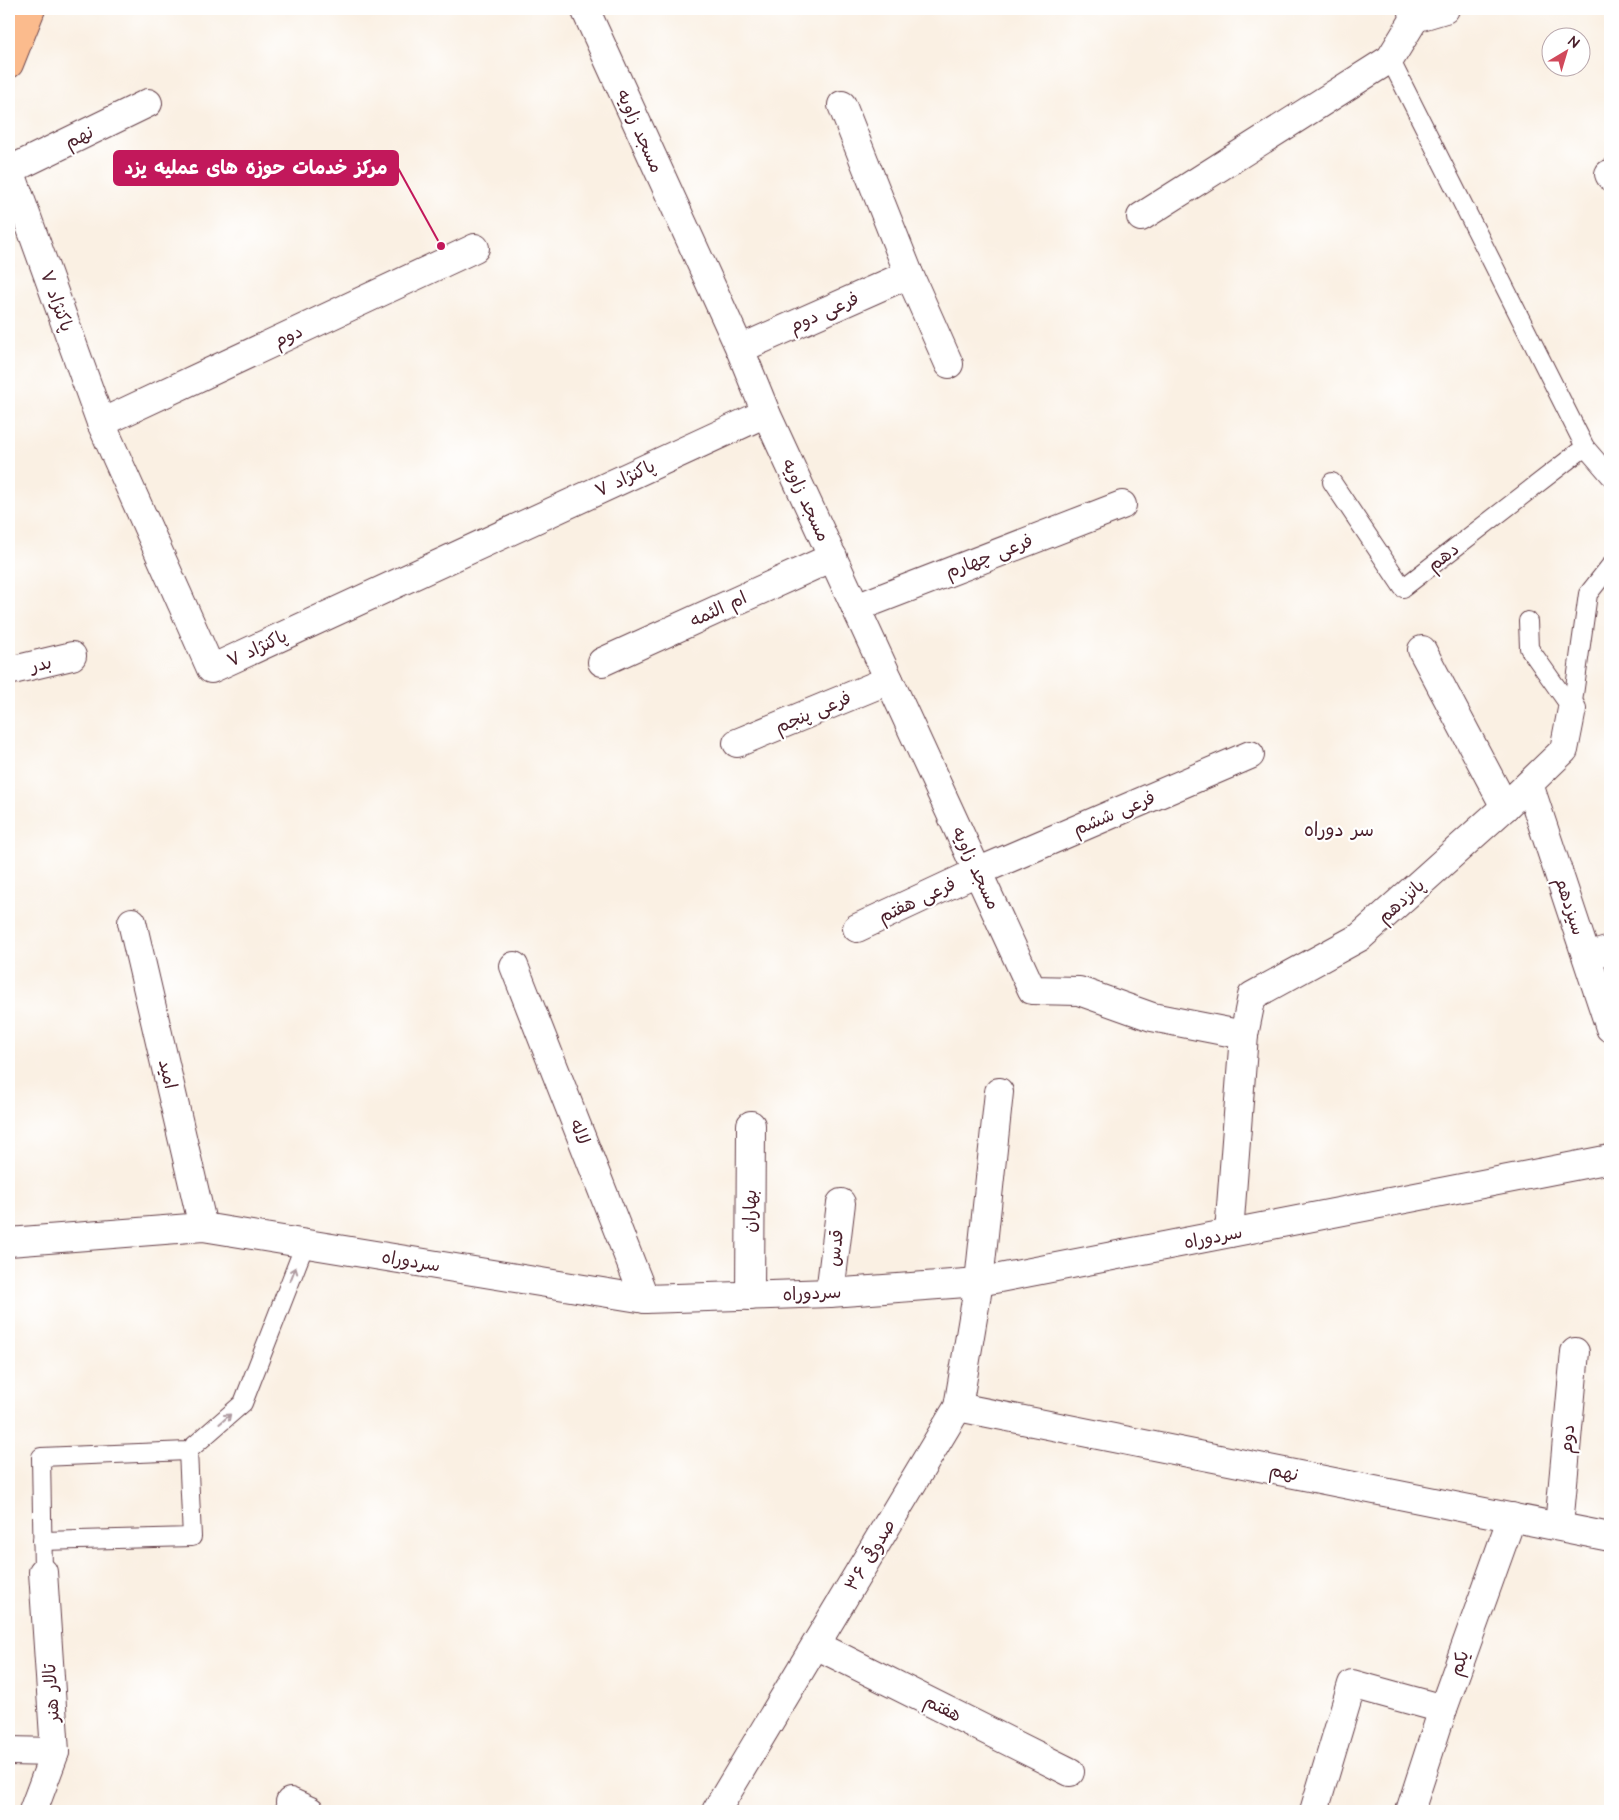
<svg xmlns="http://www.w3.org/2000/svg" width="1619" height="1820" font-family="'Architects Daughter','Playpen Sans Arabic',sans-serif">
	<style>
		.lines { fill: none; stroke-linecap: round; stroke-linejoin: round }
		.service-casing { stroke: #643e47; stroke-width: 20 }
		.minor-casing { stroke: #643e47; stroke-width: 30 }
		.primary-casing { stroke: #643e47; stroke-width: 30 }
		.service { stroke: #fff; stroke-width: 18 }
		.minor { stroke: #fff; stroke-width: 28 }
		.primary { stroke: #fbbb8d; stroke-width: 28 }
		.oneway { stroke: #ae9aa0 }
		.labels { text-anchor: middle; stroke-width: 4.5; stroke-linejoin: round; paint-order: stroke }
		.street-label { font-size: 18px; fill: #4a1f2b; stroke: #fff }
		.neighbourhood-label { font-size: 19px; fill: #4a1f2b; stroke: #fff }
		.leader { fill: none; stroke: #c2185b; stroke-width: 2 }
		.callout-dot { fill: #c2185b; stroke: #fff; stroke-width: 2 }
		.callout { fill: #c2185b; stroke: #c2185b; stroke-width: 2 }
		.callout-label { font-size: 19px; text-anchor: middle; font-weight: bold; fill: #fff }
	</style>
	<rect width="100%" height="100%" fill="#fff"/>
	<filter id="ink" filterUnits="userSpaceOnUse"><feTurbulence type="fractalNoise" baseFrequency=".02" numOctaves="2"/><feDisplacementMap in="SourceGraphic" scale="10" xChannelSelector="R" yChannelSelector="G"/><feConvolveMatrix kernelMatrix="1 2 1 2 8 2 1 2 1" color-interpolation-filters="sRGB"/></filter>
	<filter id="wash" filterUnits="userSpaceOnUse"><feTurbulence type="fractalNoise" baseFrequency=".0096" numOctaves="4" result="noise"/><feDisplacementMap in="SourceGraphic" scale="20" xChannelSelector="R" yChannelSelector="G"/><feGaussianBlur stdDeviation="1.12" result="paint"/><feColorMatrix in="noise" values="0 0 0 0 0 0 0 0 0 0 0 0 0 0 0 0 0 1.4 0 .05"/><feComposite in="paint" operator="in"/></filter>
	<g filter="url(#wash)">
		<rect width="100%" height="100%" fill="#faf0e3"/>
	</g>
	<g filter="url(#ink)">
		<g class="lines">
			<g class="service-casing">
				<g id="service">
					<path d="M1390 59 1585 447 1610 476"/>
					<path d="M1332 482 1403 588 1585 447"/>
					<path d="M1528 621 1529 648 1572 709"/>
					<path d="M1572 709 1588 594 1610 566"/>
					<path d="M42 1541 192 1537 188 1451"/>
					<path d="M43 1572 41 1457 188 1451 243 1403 305 1244"/>
				</g>
			</g>
			<g class="minor-casing">
				<g id="minor">
					<path d="M585 9 740 349 766 413 1032 990 1079 991 1152 1017 1244 1035"/>
					<path d="M1412 9 1415 18 1445 9"/>
					<path d="M842 105 909 274 949 364"/>
					<path d="M9 170H10L101 423 211 669 766 413"/>
					<path d="M10 170 148 103"/>
					<path d="M1609 174 1610 176"/>
					<path d="M1141 217 1390 59 1415 18"/>
					<path d="M740 349 909 274"/>
					<path d="M101 423 475 248"/>
					<path d="M856 608 1122 505"/>
					<path d="M1422 650 1505 807"/>
					<path d="M602 662 833 557"/>
					<path d="M9 671 72 656"/>
					<path d="M737 743 889 680"/>
					<path d="M1529 784 1610 1028"/>
					<path d="M132 922 203 1227"/>
					<path d="M857 928 977 872 1250 755"/>
					<path d="M1587 957 1610 950"/>
					<path d="M514 966 645 1299"/>
					<path d="M1229 1233 1244 1035 1252 996 1360 937 1505 807 1564 750 1572 709"/>
					<path d="M9 1242 203 1227 645 1299 830 1293 979 1282 1610 1159"/>
					<path d="M830 1293 841 1203"/>
					<path d="M750 1296 751 1125"/>
					<path d="M958 1407 1610 1537"/>
					<path d="M1559 1526 1575 1352"/>
					<path d="M816 1645 1070 1772"/>
					<path d="M9 1751 55 1752"/>
					<path d="M290 1802 310 1811"/>
					<path d="M33 1811 55 1752 43 1572"/>
					<path d="M716 1811 958 1407 979 1282 999 1092"/>
					<path d="M1314 1811 1352 1684 1443 1709"/>
					<path d="M1410 1811 1443 1709 1512 1517"/>
				</g>
			</g>
			<g class="primary-casing">
				<path id="primary" d="M9 64 31 9"/>
			</g>
			<use href="#service" class="service"/>
			<use href="#minor" class="minor"/>
			<use href="#primary" class="primary"/>
		</g>
		<defs><path id="oneway-shaft" d="M-6 0H5M1.5-3L5.5 0L1.5 3" fill="none" stroke-width="1.6" stroke-linecap="round" stroke-linejoin="round" transform="scale(1.25)"/></defs>
		<g class="oneway">
			<use href="#oneway-shaft" transform="translate(293 1274) rotate(-69)"/>
			<use href="#oneway-shaft" transform="translate(225 1419) rotate(-41)"/>
		</g>
	</g>
	<g class="labels">
		<g class="street-label">
			<text transform="translate(640 131) rotate(66)" y="6">مسجد زاویه</text>
			<text transform="translate(79 137) rotate(-26)" y="6">نهم</text>
			<text transform="translate(57 301) rotate(70)" y="6">پاکنژاد ۷</text>
			<text transform="translate(824 312) rotate(-24)" y="6">فرعی دوم</text>
			<text transform="translate(288 336) rotate(-25)" y="6">دوم</text>
			<text transform="translate(625 478) rotate(-25)" y="6">پاکنژاد ۷</text>
			<text transform="translate(806 500) rotate(65)" y="6">مسجد زاویه</text>
			<text transform="translate(989 556) rotate(-21)" y="6">فرعی چهارم</text>
			<text transform="translate(1443 557) rotate(-38)" y="6">دهم</text>
			<text transform="translate(718 609) rotate(-25)" y="6">ام الئمه</text>
			<text transform="translate(257 648) rotate(-25)" y="6">پاکنژاد ۷</text>
			<text transform="translate(41 664) rotate(-13)" y="6">بدر</text>
			<text transform="translate(813 712) rotate(-23)" y="6">فرعی پنجم</text>
			<text transform="translate(1114 813) rotate(-23)" y="6">فرعی ششم</text>
			<text transform="translate(976 868) rotate(65)" y="6">مسجد زاویه</text>
			<text transform="translate(917 900) rotate(-25)" y="6">فرعی هفتم</text>
			<text transform="translate(1401 901) rotate(-42)" y="6">پانزدهم</text>
			<text transform="translate(1570 906) rotate(72)" y="6">سیزدهم</text>
			<text transform="translate(168 1074) rotate(77)" y="6">امید</text>
			<text transform="translate(580 1132) rotate(69)" y="6">لاله</text>
			<text transform="translate(750 1211) rotate(-89)" y="6">بهاران</text>
			<text transform="translate(1213 1237) rotate(-11)" y="6">سردوراه</text>
			<text transform="translate(835 1248) rotate(-83)" y="6">قدس</text>
			<text transform="translate(411 1261) rotate(9)" y="6">سردوراه</text>
			<text transform="translate(812 1293) rotate(-3)" y="6">سردوراه</text>
			<text transform="translate(1567 1439) rotate(-85)" y="6">دوم</text>
			<text transform="translate(1284 1472) rotate(11)" y="6">نهم</text>
			<text transform="translate(870 1555) rotate(-59)" y="6">صدوقی ۳۶</text>
			<text transform="translate(1459 1663) rotate(-70)" y="6">یکم</text>
			<text transform="translate(51 1693) rotate(-94)" y="6">تالار هنر</text>
			<text transform="translate(943 1708) rotate(27)" y="6">هفتم</text>
		</g>
		<g class="neighbourhood-label">
			<text x="1339" y="836">سر دوراه</text>
		</g>
	</g>
	<path class="leader" d="M441 246L398 168"/>
	<circle class="callout-dot" cx="441" cy="246" r="5"/>
	<rect class="callout" x="114" y="151" width="284" height="34" rx="5"/>
	<g class="callout-label">
		<text x="256" y="174">مرکز خدمات حوزه های عملیه یزد</text>
	</g>
	<rect width="1619" height="1820" fill="none" stroke="#fff" stroke-width="30"/>
	<g transform="translate(1566 52) rotate(38)"><circle r="24" fill="#ffffff" stroke="#b7a5aa"/>
	<path d="M0-4L9 19L0 12L-9 19Z" fill="#d1495b"/>
	<text y="-8" font-size="14" font-weight="bold" text-anchor="middle" fill="#4a1f2b">N</text>
	</g>
</svg>
